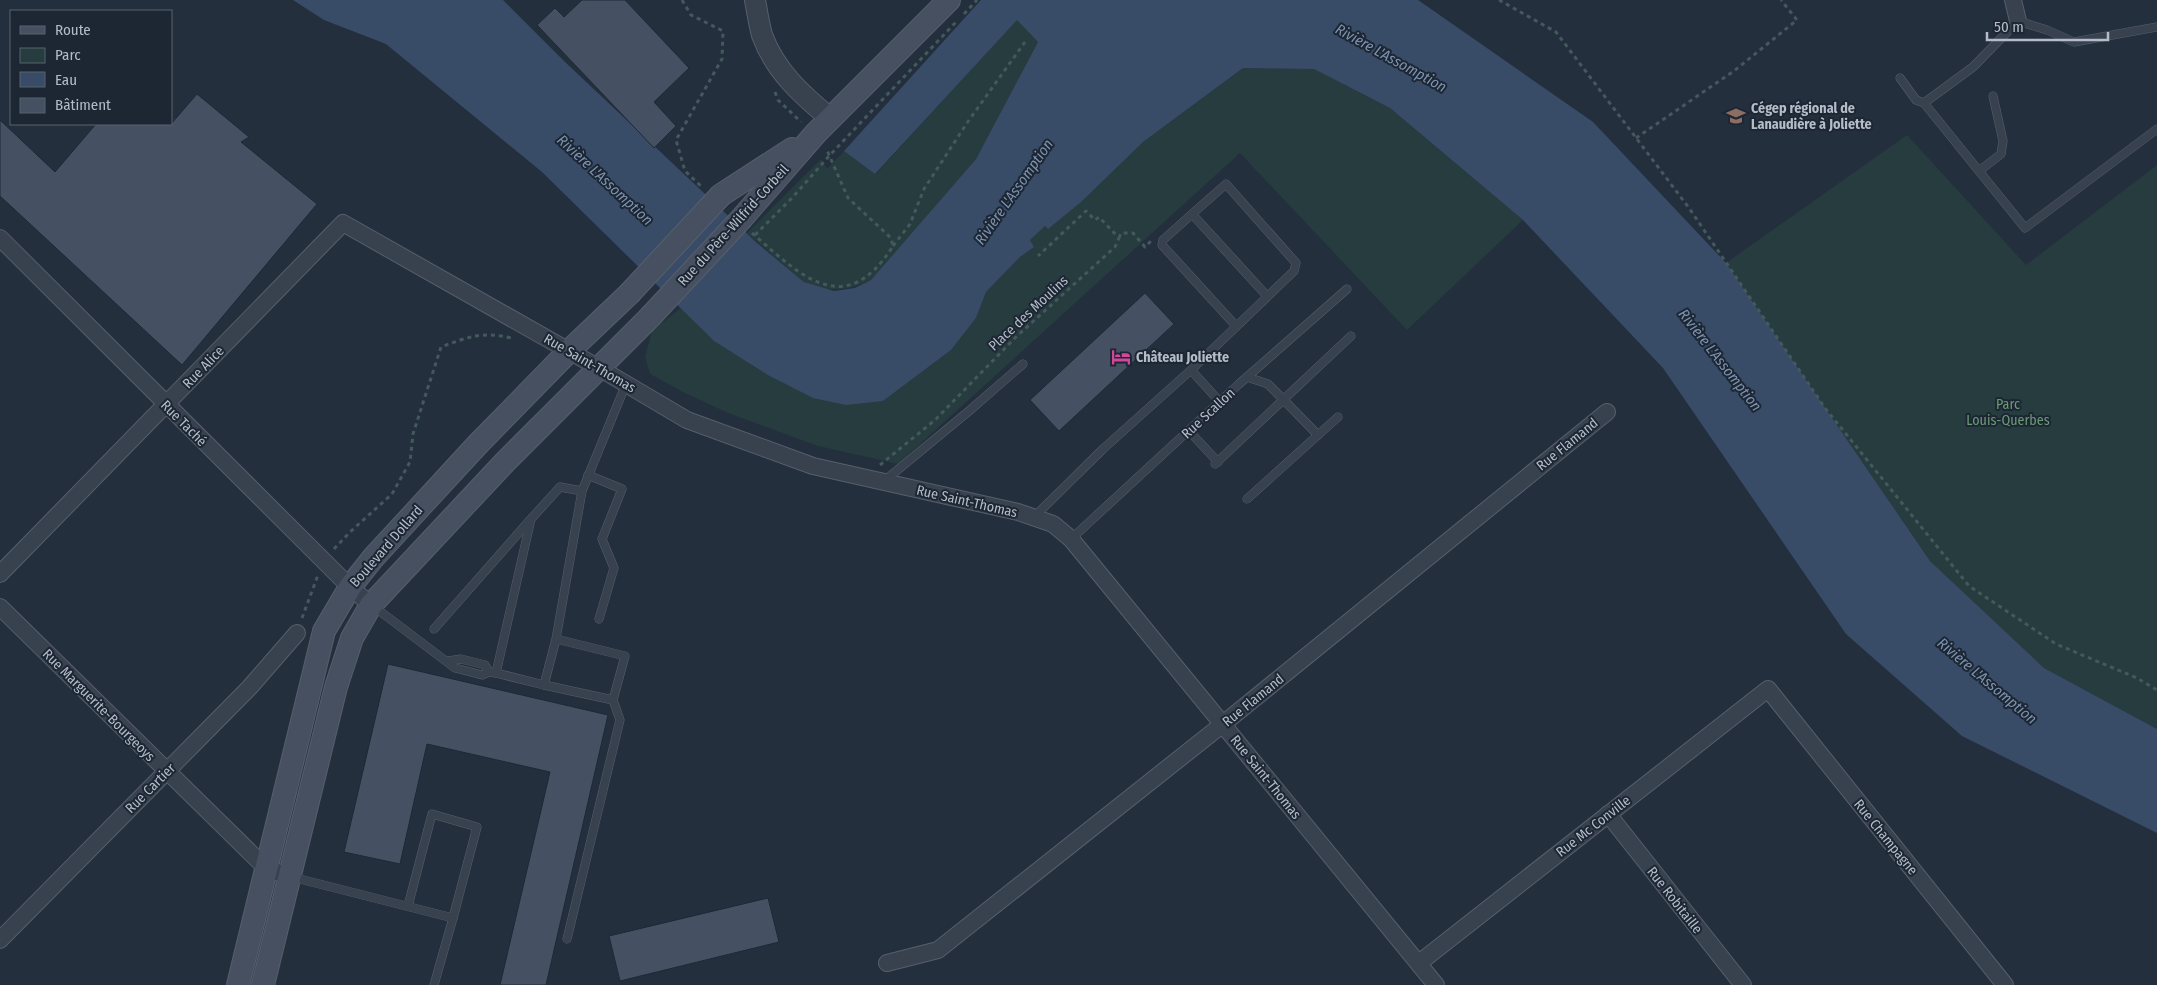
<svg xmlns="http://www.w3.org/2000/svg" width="2157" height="985" font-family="'Fira Sans Condensed',sans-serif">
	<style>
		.green { fill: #263c3f }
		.water { fill: #394c67 }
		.building { fill: #455162; stroke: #1f2835 }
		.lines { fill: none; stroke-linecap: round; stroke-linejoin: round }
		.service-casing { stroke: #565f6c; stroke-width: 9 }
		.minor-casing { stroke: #565f6c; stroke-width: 18 }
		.tertiary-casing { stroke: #565f6c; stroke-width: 22 }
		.secondary-casing { stroke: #565f6c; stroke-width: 24 }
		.path { stroke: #44595c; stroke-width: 3; stroke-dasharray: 4 4; stroke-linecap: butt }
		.service { stroke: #38414e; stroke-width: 8 }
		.minor { stroke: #38414e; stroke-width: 16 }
		.tertiary { stroke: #38414e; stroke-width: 20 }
		.secondary { stroke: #465061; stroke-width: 22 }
		.secondary-bridge-casing { stroke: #565f6c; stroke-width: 24; stroke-linecap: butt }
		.secondary-bridge { stroke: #465061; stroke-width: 22 }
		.labels { text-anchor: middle; stroke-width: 4; stroke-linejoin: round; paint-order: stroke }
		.poi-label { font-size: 14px; font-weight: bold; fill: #b4bcc9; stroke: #1d2633; text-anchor: start }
		.street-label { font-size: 14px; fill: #b4bcc9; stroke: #1d2633 }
		.park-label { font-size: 14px; fill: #6b9a76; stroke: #1d2633 }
		.water-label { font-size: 15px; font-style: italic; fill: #7c92b1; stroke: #1d2633 }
	</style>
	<rect width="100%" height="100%" fill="#242f3e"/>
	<g class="green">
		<path d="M1017 19 1038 42 976 159 871 280C847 291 828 293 804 282L747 233 821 159 827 169 844 151 876 174Z"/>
		<path d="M1243 68 1314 69 1390 108 1523 220 1407 330 1240 153 898 464 818 446 728 413 685 393 650 374 645 357 652 331 681 308 714 341 883 401 951 350 976 318 986 292 1020 257 1034 247 1029 240 1045 226 1048 229 1143 142Z"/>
		<path d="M1907 135 2026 265 2157 165V729L2044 668 1930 561 1726 263Z"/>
	</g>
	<path class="water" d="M293 0H503L564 61 757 243 804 282 834 291 855 288 871 280 976 159 1038 42 1017 20 875 174 844 151 981 0H1418L1593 122 1726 263 1930 561 2044 668 2157 729V833L1962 736 1846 634 1663 368 1523 220 1390 108 1314 69 1243 68 1143 142 1081 202 1048 229 1045 226 1030 240 1034 247 1020 257 986 292 976 318 951 350 883 401 846 405 813 398 768 375 714 341 542 172 386 44 324 20Z"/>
	<g class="building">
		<path d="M582 0H625L689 68 654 102 676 126 654 148 537 25 555 8 564 17Z"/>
		<path d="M197 94 249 137 241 142 317 204 182 365 0 196V120L55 172 96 124H171Z"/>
		<path d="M1145 293 1174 324 1059 431 1030 400Z"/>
		<path d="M388 664 608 715 546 985H500L550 772 427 744 400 864 344 852Z"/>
		<path d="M768 898 779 942 620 981 609 936Z"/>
	</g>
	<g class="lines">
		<g class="service-casing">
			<g id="service">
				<path d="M2157 27 2074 42 2047 30 2018 21 1973 67 1924 103 2025 228 2157 129"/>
				<path d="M1900 78 1916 100 1924 103"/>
				<path d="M1979 171 2001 154 2003 141 1993 96"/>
				<path d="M1192 214 1163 240 1162 245 1236 326"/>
				<path d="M1191 370 1220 402"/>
				<path d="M1247 377 1268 384 1318 435"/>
				<path d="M1189 431 1218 462"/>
				<path d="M1215 464 1351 336"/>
				<path d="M588 475 622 489 602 539 614 568 599 619"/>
				<path d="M883 482 969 411 1023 364"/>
				<path d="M1247 499 1338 417"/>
				<path d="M1034 517 1103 449 1191 370 1294 271 1296 263 1226 184 1192 214 1267 296"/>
				<path d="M1071 539 1239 384 1347 289"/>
				<path d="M373 606 455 668 482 675 489 672 496 673"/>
				<path d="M434 629 530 520"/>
				<path d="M556 639 625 656 613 700 544 685 556 639 582 491 626 384"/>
				<path d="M448 661 461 659 485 665 489 672"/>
				<path d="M544 685 496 673 531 519 560 487 582 491"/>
				<path d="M292 877 453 918 477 827 432 814 408 906"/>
				<path d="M567 939 620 720 613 700"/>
				<path d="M434 985 453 918"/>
			</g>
		</g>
		<g class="minor-casing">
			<g id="minor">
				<path d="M2013 0 2018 21"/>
				<path d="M0 238 350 587 371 605"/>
				<path d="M0 574 343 223 599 368 687 420 813 466 1018 512 1053 524 1071 539 1436 985"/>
				<path d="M0 607 267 869 290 876"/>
				<path d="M1608 814 1743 985"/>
				<path d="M0 940 250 687 297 633"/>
				<path d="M887 963 938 950 1223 724 1607 412"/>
				<path d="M1419 963 1768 689 2005 985"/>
			</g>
		</g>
		<g class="tertiary-casing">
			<path id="tertiary" d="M755 0C757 11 759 24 762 35 775 71 802 95 831 119"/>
		</g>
		<g class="secondary-casing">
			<g id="secondary">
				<path d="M721 195 792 149"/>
				<path d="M742 218 816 133 949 0"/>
				<path d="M238 985 324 631 350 587 373 558 478 444 569 351 629 294"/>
				<path d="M263 985 336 687 352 638 371 605 505 462 650 317"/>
			</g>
		</g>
		<g class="path">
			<path d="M682 0 691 15 723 31 722 59 676 140 685 171 703 188"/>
			<path d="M1499 0 1556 32 1689 208 1825 408 1969 586 2056 644 2137 678 2157 690"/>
			<path d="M964 14 977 0"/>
			<path d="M775 92 778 100 801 122"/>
			<path d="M1636 138 1734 71 1797 20 1781 0"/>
			<path d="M752 233C800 275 845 322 893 246L891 238 848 198 826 148"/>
			<path d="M755 235 793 197 830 155 956 22"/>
			<path d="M1119 238 1121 233H1133L1145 247 1151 241"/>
			<path d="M893 246 910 224 924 189 967 123 1025 42"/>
			<path d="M880 465 935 420 1016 337 1115 247 1119 238 1099 217 1095 220 1086 211 1038 256"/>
			<path d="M334 549 350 532 392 494 410 462 413 434 441 347C468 337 482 331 511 338"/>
			<path d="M302 618 318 575"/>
		</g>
		<use href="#service" class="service"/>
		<use href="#minor" class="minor"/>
		<use href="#tertiary" class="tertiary"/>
		<use href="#secondary" class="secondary"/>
		<g class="secondary-bridge-casing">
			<g id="secondary-bridge">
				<path d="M629 294 721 195"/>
				<path d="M650 317 742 218"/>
			</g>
		</g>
		<use href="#secondary-bridge" class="secondary-bridge"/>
	</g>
	<defs>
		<g id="university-bare" transform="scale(1.5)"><path d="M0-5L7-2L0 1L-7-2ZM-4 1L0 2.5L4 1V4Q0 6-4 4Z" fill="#8d6e63" stroke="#1d2633" stroke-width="2.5" paint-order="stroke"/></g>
		<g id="hotel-bare" transform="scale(1.5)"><path d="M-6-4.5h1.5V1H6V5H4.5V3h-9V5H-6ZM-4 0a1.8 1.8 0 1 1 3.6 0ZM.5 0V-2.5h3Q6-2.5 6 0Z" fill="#d1479c" stroke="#1d2633" stroke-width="2.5" paint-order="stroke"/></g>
	</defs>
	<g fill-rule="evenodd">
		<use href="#university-bare" x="1736" y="116"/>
		<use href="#hotel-bare" x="1121" y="357"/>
	</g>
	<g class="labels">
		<g class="poi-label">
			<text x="1751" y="113">Cégep régional de<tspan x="1751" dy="16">Lanaudière à Joliette</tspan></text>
			<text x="1136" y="362">Château Joliette</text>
		</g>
		<g class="street-label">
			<text transform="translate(733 225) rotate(-48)" y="5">Rue du Père-Wilfrid-Corbeil</text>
			<text transform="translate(1028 313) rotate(-43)" y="5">Place des Moulins</text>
			<text transform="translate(590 363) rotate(30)" y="5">Rue Saint-Thomas</text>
			<text transform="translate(203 367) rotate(-46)" y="5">Rue Alice</text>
			<text transform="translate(1208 413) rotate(-43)" y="5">Rue Scallon</text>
			<text transform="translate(184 423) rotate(45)" y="5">Rue Taché</text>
			<text transform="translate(1567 444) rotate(-39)" y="5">Rue Flamand</text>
			<text transform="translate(967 501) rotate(13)" y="5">Rue Saint-Thomas</text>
			<text transform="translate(386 546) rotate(-49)" y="5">Boulevard Dollard</text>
			<text transform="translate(1253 700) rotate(-39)" y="5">Rue Flamand</text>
			<text transform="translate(99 705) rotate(45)" y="5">Rue Marguerite-Bourgeoys</text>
			<text transform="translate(1266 777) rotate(51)" y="5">Rue Saint-Thomas</text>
			<text transform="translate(150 788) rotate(-45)" y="5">Rue Cartier</text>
			<text transform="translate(1593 826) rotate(-38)" y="5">Rue Mc Conville</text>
			<text transform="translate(1886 837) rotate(51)" y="5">Rue Champagne</text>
			<text transform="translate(1675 900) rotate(52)" y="5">Rue Robitaille</text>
		</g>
		<g class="park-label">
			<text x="2008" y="409">Parc<tspan x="2008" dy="16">Louis-Querbes</tspan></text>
		</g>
		<g class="water-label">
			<text transform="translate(1391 58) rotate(29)" y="5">Rivière L'Assomption</text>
			<text transform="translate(605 180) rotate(43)" y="5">Rivière L'Assomption</text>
			<text transform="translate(1014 192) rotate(-55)" y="5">Rivière L'Assomption</text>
			<text transform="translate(1720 360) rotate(52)" y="5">Rivière L'Assomption</text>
			<text transform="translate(1987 681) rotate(40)" y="5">Rivière L'Assomption</text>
		</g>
	</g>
	<rect x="10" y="10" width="162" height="115" fill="#1d2633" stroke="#59626f"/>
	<rect x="20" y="26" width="25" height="8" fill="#465061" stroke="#59626f"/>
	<text x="55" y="35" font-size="15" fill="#b4bcc9">Route</text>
	<rect x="20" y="48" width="25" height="15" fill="#263c3f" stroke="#59626f"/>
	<text x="55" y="60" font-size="15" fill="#b4bcc9">Parc</text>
	<rect x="20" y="72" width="25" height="15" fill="#394c67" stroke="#59626f"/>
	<text x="55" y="85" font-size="15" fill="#b4bcc9">Eau</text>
	<rect x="20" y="98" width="25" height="15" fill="#455162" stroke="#59626f"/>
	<text x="55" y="110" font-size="15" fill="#b4bcc9">Bâtiment</text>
	<path d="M1987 32v8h121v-8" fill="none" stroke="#b4bcc9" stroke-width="2.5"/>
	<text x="1994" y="32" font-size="15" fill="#b4bcc9" stroke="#1d2633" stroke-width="4" paint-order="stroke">50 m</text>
</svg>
